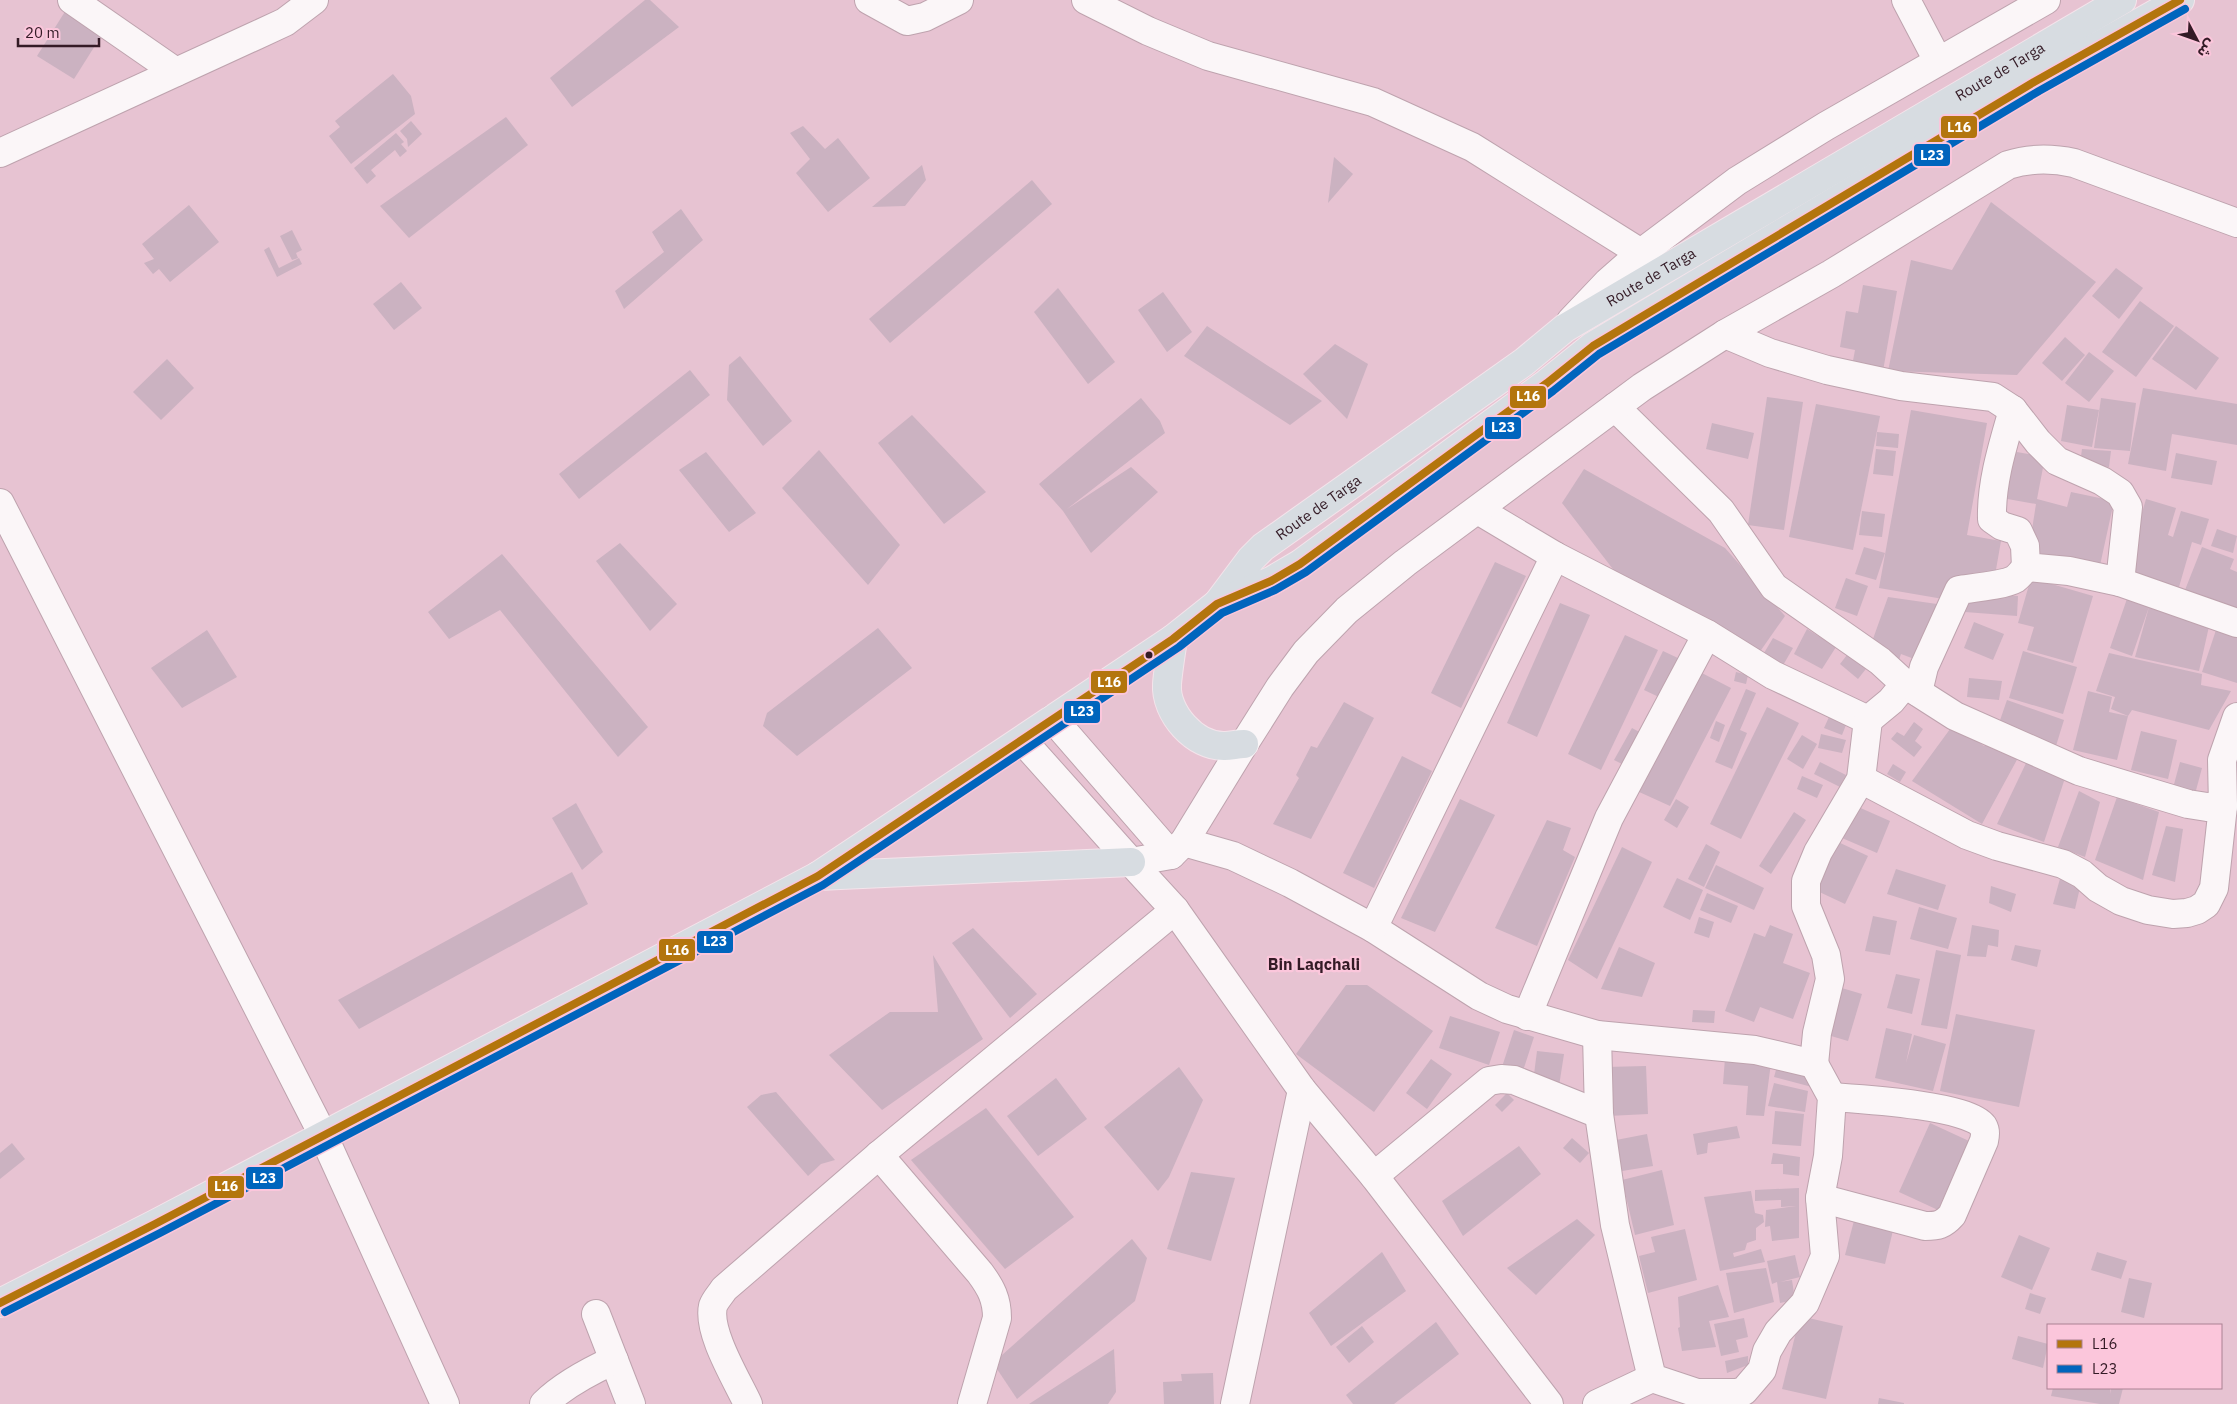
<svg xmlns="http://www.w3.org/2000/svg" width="2237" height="1404" font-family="'IBM Plex Sans','Noto Sans Arabic',sans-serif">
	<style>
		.building { fill: #cbb2c1 }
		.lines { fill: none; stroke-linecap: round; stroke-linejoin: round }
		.minor-casing { stroke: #bea3ae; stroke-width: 30 }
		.major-casing { stroke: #f4e4eb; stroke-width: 30 }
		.minor { stroke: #fbf6f8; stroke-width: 28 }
		.major { stroke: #d7dce1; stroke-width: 28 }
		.bus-1-casing { stroke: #fbc6db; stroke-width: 11 }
		.bus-2-casing { stroke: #fbc6db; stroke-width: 11 }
		.bus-1 { stroke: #b3750d; stroke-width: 8 }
		.bus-2 { stroke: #0065bd; stroke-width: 8 }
		.bus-dot { fill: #341b26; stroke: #fbc6db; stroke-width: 2 }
		.labels { text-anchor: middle; stroke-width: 4.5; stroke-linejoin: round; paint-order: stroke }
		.street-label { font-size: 15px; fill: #341b26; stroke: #fbc6db }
		.neighbourhood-label { font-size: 16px; font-weight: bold; fill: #341b26; stroke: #fbc6db }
		.line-badge { stroke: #fbc6db; stroke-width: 2 }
		.badge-label { font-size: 14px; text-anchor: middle; font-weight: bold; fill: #fff }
	</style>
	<rect width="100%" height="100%" fill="#e7c3d2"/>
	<g class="building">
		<path d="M645 0H650L679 27 572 107 550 78Z"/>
		<path d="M66 10 103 33 74 79 37 56Z"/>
		<path d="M393 74 411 96 415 114 351 164 329 136 340 127 335 121Z"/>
		<path d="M506 117 528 145 409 238 380 206Z"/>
		<path d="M411 121 422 134 408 147 407 139 400 131Z"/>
		<path d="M803 126 825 149 838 138 870 178 828 212 796 173 810 159 790 133Z"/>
		<path d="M396 133 404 142 401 144 407 151 400 157 395 150 371 170 376 176 367 184 354 168Z"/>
		<path d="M1334 157 1353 174 1328 203Z"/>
		<path d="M922 165 926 180 905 206 872 207Z"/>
		<path d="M1032 180 1052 204 890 343 869 319Z"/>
		<path d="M1991 202 2096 282 2017 375 1888 371 1911 260 1952 270Z"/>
		<path d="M189 205 219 242 170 282 159 269 153 274 144 263 154 259 142 244Z"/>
		<path d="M681 209 703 240 624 309 615 291 664 252 652 232Z"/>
		<path d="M292 230 302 250 296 253 298 258 292 260 280 236Z"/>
		<path d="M269 247 279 268 299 258 302 264 277 277 264 250Z"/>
		<path d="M2116 268 2143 288 2119 319 2092 296Z"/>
		<path d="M401 282 422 308 394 330 373 304Z"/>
		<path d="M1863 285 1897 291 1883 371 1852 366 1855 350 1840 347 1846 311 1858 313Z"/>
		<path d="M1058 288 1115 362 1088 384 1034 312Z"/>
		<path d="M1163 292 1192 332 1167 352 1138 310Z"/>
		<path d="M2140 301 2174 326 2136 377 2102 352Z"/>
		<path d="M1207 326 1322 401 1290 425 1184 356Z"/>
		<path d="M2176 326 2219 358 2196 390 2152 359Z"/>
		<path d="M2065 337 2085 355 2062 381 2042 363Z"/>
		<path d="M1335 344 1368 364 1347 419 1303 374Z"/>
		<path d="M2089 352 2114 371 2089 402 2065 383Z"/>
		<path d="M740 356 792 421 763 446 727 400 729 365Z"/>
		<path d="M167 359 194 388 161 420 133 392Z"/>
		<path d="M690 370 710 395 579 499 559 474Z"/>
		<path d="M2143 388 2237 404V445L2172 434 2166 471 2128 464Z"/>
		<path d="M1767 397 1803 402 1784 530 1748 525Z"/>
		<path d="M1141 398 1160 421 1165 433 1067 509 1131 467 1158 492 1091 553 1063 511 1039 484Z"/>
		<path d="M2101 398 2136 403 2130 451 2094 448Z"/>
		<path d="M1816 404 1880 416 1853 550 1789 537Z"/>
		<path d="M2067 405 2099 410 2092 447 2061 441Z"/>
		<path d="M1911 410 1987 423 1967 535 2001 541 1994 581 1949 600 1879 588Z"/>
		<path d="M912 415 986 492 944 524 878 443Z"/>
		<path d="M1712 423 1754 433 1748 459 1706 449Z"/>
		<path d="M1877 432 1899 434 1898 448 1876 446Z"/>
		<path d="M1876 449 1896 451 1893 476 1873 474Z"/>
		<path d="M2082 449 2111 451 2109 467 2080 464Z"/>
		<path d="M819 450 900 545 868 585 782 488Z"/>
		<path d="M2011 451 2045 457 2037 499 2067 507 2071 492 2114 501 2099 570 2055 561 2057 552 2055 560 2028 555 2036 504 2002 498Z"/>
		<path d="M706 452 756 513 729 532 679 470Z"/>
		<path d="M2176 453 2217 461 2212 485 2171 478Z"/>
		<path d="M1584 469 1725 548 1785 616 1759 653 1619 577 1562 503Z"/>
		<path d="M2146 499 2176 508 2168 535 2173 537 2181 511 2209 519 2201 545 2192 542 2179 587 2125 571Z"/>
		<path d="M1862 511 1885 514 1882 537 1859 535Z"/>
		<path d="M2217 529 2237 536 2233 553 2211 546Z"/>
		<path d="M620 543 677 604 650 631 596 561Z"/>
		<path d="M1864 547 1885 553 1876 580 1855 574Z"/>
		<path d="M2202 547 2234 559 2230 569 2237 572V610L2185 590Z"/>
		<path d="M502 554 648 727 618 757 500 610 449 639 428 612Z"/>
		<path d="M1495 562 1526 576 1461 708 1431 693Z"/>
		<path d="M1846 578 1868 586 1857 616 1835 608Z"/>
		<path d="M2031 578 2093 596 2073 663 2027 650 2034 627 2018 623Z"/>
		<path d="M1966 592 2018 596 2017 616 1965 612Z"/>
		<path d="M2129 593 2210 622 2199 671 2135 657 2149 607 2132 656 2110 648Z"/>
		<path d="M1888 597 1937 604 1917 660 1901 654 1899 660 1869 650Z"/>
		<path d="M1560 603 1590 615 1537 737 1507 723Z"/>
		<path d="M1974 622 2004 634 1993 660 1964 648Z"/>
		<path d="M2218 624 2237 631V683L2202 672Z"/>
		<path d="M878 628 912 668 797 756 763 726 767 713Z"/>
		<path d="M1807 629 1836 647 1822 669 1794 654Z"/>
		<path d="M207 630 237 677 182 708 151 668Z"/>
		<path d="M1625 635 1658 650 1601 770 1568 754Z"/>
		<path d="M1773 638 1793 648 1778 674 1758 663Z"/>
		<path d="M1663 651 1680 659 1661 698 1644 690Z"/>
		<path d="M1850 651 1869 665 1858 679 1840 664Z"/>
		<path d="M2023 651 2077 667 2063 714 2009 698Z"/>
		<path d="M2109 653 2202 674 2201 685 2231 691 2209 730 2132 710 2128 716 2111 709 2115 697 2096 691Z"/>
		<path d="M1698 671 1731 688 1670 806 1637 791Z"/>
		<path d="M1736 672 1748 675 1746 684 1734 681Z"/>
		<path d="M1969 678 2002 681 1999 700 1967 697Z"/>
		<path d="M1746 689 1756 693 1740 730 1747 733 1732 769 1715 762Z"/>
		<path d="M2088 691 2112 697 2109 712 2128 716 2117 760 2073 750Z"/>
		<path d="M2007 700 2064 720 2055 749 1997 729Z"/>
		<path d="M1344 702 1374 718 1311 839 1273 824 1299 778 1296 775 1311 746 1317 748Z"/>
		<path d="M1767 707 1799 723 1741 839 1710 824Z"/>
		<path d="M1829 717 1846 725 1842 735 1824 728Z"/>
		<path d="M1716 721 1725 725 1719 742 1710 738Z"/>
		<path d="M1914 722 1923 729 1915 741 1922 747 1914 757 1891 739 1897 732 1904 736Z"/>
		<path d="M1953 725 1984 746 1993 740 2019 756 1982 824 1912 781Z"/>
		<path d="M1632 728 1643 734 1626 766 1614 760Z"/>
		<path d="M2141 731 2177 740 2168 779 2131 770Z"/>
		<path d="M1821 734 1846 740 1842 753 1818 748Z"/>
		<path d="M1802 735 1817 744 1803 769 1787 759Z"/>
		<path d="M1402 756 1432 771 1374 888 1343 873Z"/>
		<path d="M2027 761 2065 778 2044 842 1997 824Z"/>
		<path d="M1820 762 1846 775 1840 787 1814 774Z"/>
		<path d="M2180 762 2202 768 2195 794 2173 788Z"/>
		<path d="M1893 764 1906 772 1900 782 1887 774Z"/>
		<path d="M1802 776 1823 785 1817 798 1797 789Z"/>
		<path d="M2079 791 2100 802 2085 857 2058 847Z"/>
		<path d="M2117 797 2159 812 2143 880 2095 860Z"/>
		<path d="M1460 799 1495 815 1435 932 1401 918Z"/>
		<path d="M1676 799 1689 807 1677 828 1664 820Z"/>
		<path d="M576 803 603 852 582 870 552 818Z"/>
		<path d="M1856 806 1890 821 1877 853 1842 838Z"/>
		<path d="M1794 812 1806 820 1771 874 1759 866Z"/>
		<path d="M1547 820 1571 828 1563 850 1575 857 1537 946 1495 928Z"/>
		<path d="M2166 826 2183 829 2175 882 2152 875Z"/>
		<path d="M1836 841 1868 856 1845 904 1813 889Z"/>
		<path d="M1706 844 1720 852 1704 887 1688 879Z"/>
		<path d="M1622 847 1652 862 1597 979 1568 960Z"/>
		<path d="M1716 865 1764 888 1754 910 1705 888Z"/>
		<path d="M1896 869 1946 885 1938 910 1887 894Z"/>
		<path d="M572 872 588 904 359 1029 338 1000Z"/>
		<path d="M2061 875 2082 879 2075 909 2053 904Z"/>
		<path d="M1677 878 1703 890 1690 920 1663 907Z"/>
		<path d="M1991 886 2016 894 2011 912 1989 903Z"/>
		<path d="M1707 893 1738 906 1731 923 1700 910Z"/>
		<path d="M1919 907 1957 918 1948 949 1910 939Z"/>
		<path d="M1873 916 1897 921 1890 955 1865 951Z"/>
		<path d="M1699 917 1714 922 1709 938 1694 933Z"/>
		<path d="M1770 925 1793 934 1783 963 1810 973 1793 1019 1760 1007 1754 1022 1725 1011 1754 933 1765 937Z"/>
		<path d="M1972 925 1999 930 1998 947 1988 945 1986 957 1967 956Z"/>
		<path d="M973 928 1037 994 1010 1018 952 943Z"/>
		<path d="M2015 945 2041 950 2037 967 2011 960Z"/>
		<path d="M1619 947 1655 963 1642 997 1601 989Z"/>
		<path d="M1936 950 1961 955 1947 1029 1921 1025Z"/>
		<path d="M933 955 983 1039 882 1110 829 1055 890 1012H938Z"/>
		<path d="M1896 974 1920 979 1912 1014 1887 1008Z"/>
		<path d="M1346 985H1367L1433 1031 1374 1112 1296 1054Z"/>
		<path d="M1835 986 1862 994 1848 1041 1821 1033Z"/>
		<path d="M1693 1010 1715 1011 1714 1023 1692 1022Z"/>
		<path d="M1956 1014 2035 1030 2019 1107 1940 1091Z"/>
		<path d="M1450 1016 1500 1032 1489 1065 1439 1048Z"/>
		<path d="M1886 1028 1912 1034 1906 1063 1914 1035 1946 1044 1933 1091 1875 1078Z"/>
		<path d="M1514 1030 1534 1037 1521 1077 1501 1070Z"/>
		<path d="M1537 1051 1564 1054 1559 1086 1533 1082Z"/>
		<path d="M1725 1058 1771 1063 1764 1116 1746 1115 1748 1086 1723 1084Z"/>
		<path d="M1431 1059 1452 1074 1427 1109 1406 1093Z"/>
		<path d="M1778 1063 1815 1072 1812 1087 1774 1077Z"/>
		<path d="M1646 1066 1648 1114 1608 1116 1606 1067Z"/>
		<path d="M1179 1067 1203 1100 1169 1177 1158 1191 1104 1127Z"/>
		<path d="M1056 1078 1087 1119 1038 1156 1007 1116Z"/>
		<path d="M1774 1083 1808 1091 1805 1112 1768 1106Z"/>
		<path d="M776 1092 835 1160 821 1164 808 1176 747 1107 761 1095Z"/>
		<path d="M1507 1093 1514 1100 1502 1112 1495 1105Z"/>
		<path d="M986 1108 1074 1217 1005 1269 911 1160Z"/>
		<path d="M1775 1111 1804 1114 1801 1146 1772 1144Z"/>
		<path d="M1930 1123 1969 1141 1938 1210 1899 1192Z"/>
		<path d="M1737 1126 1740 1138 1708 1143 1707 1153 1697 1155 1693 1134Z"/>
		<path d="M1647 1134 1653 1166 1616 1172 1611 1141Z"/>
		<path d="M1572 1138 1589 1153 1580 1163 1563 1148Z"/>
		<path d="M12 1143 25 1159 0 1179V1153Z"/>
		<path d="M1519 1146 1541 1174 1463 1236 1442 1201Z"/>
		<path d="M1773 1153 1800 1157 1799 1176 1783 1174V1164H1771Z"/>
		<path d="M1662 1170 1674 1225 1635 1235 1622 1180Z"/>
		<path d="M1191 1172 1235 1178 1211 1261 1167 1249Z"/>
		<path d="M1799 1188V1238L1772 1241 1770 1226 1765 1227 1766 1210 1796 1206 1781 1207V1200L1755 1201V1190Z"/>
		<path d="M1751 1191 1755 1213 1763 1215 1764 1222 1756 1228V1240L1747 1243 1745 1250 1733 1253 1734 1257 1761 1249 1765 1262 1720 1271 1704 1197Z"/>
		<path d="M1856 1213 1895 1222 1885 1264 1845 1255Z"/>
		<path d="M1577 1219 1595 1235 1536 1295 1507 1268Z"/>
		<path d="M1685 1229 1697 1280 1648 1293 1639 1256 1655 1252 1651 1237Z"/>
		<path d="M2019 1235 2050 1248 2032 1290 2001 1277Z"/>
		<path d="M1132 1239 1147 1258 1135 1301 1017 1399 993 1363Z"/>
		<path d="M1382 1252 1406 1291 1331 1346 1309 1313Z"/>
		<path d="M2097 1252 2127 1261 2121 1279 2091 1270Z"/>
		<path d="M1795 1255 1800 1277 1780 1282 1792 1280 1795 1300 1780 1303 1777 1282 1772 1284 1767 1261Z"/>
		<path d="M1766 1268 1774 1302 1734 1313 1726 1273Z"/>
		<path d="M2129 1278 2152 1283 2144 1318 2121 1312Z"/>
		<path d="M1718 1285 1729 1317 1709 1321 1716 1347 1682 1351 1678 1328 1680 1327 1678 1297Z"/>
		<path d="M2030 1293 2046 1298 2040 1314 2025 1309Z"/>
		<path d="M1800 1316 1843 1326 1826 1399 1782 1389Z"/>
		<path d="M1744 1318 1748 1337 1736 1340 1739 1352 1721 1356 1714 1324Z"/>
		<path d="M1436 1322 1459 1354 1394 1404H1353L1346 1395Z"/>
		<path d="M1362 1326 1374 1342 1349 1363 1336 1347Z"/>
		<path d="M2018 1336 2048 1344 2043 1368 2012 1359Z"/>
		<path d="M1114 1349 1116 1392 1108 1404H1029Z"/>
		<path d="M1748 1356V1365L1727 1373 1725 1361Z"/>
		<path d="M1213 1373 1214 1404H1164L1163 1382 1182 1381 1181 1374Z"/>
		<path d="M2053 1388H2110V1394L2111 1388H2123L2119 1404H2100L2051 1396Z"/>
		<path d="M1879 1398 1904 1403V1404H1878Z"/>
	</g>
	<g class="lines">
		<g class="minor-casing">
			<g id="minor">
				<path d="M72 0 176 72"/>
				<path d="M869 0 907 21 925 17 959 0"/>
				<path d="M1086 0 1148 31 1208 56 1373 102 1472 147 1641 253"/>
				<path d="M1906 0 1938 61"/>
				<path d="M0 153 257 35 285 22 314 0"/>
				<path d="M1571 321 1608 282 1641 253 1737 181 1826 126 2046 0"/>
				<path d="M1725 334 1770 353 1827 370 1901 386 1993 397 2013 410 2038 442 2057 461 2102 481 2120 493 2128 507 2120 582 2237 623"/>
				<path d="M2013 410C2003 445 1991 482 1992 519L2002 526 2018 531 2025 546 2026 567 2069 571 2120 582"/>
				<path d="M0 503 323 1135 445 1404"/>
				<path d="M1478 510 1555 556 1707 634 1773 675 1868 720 1891 701 1905 684 1880 661 1774 587 1721 511 1615 407"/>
				<path d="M1905 684 1955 716 2079 771 2188 804 2207 807 2223 806"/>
				<path d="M1918 692 1924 667 1959 590C1972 588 2005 585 2015 579 2019 576 2023 571 2026 567"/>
				<path d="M1053 719 1171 855"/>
				<path d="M1023 741 1131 862"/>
				<path d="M1861 779 1967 835 1997 846 2063 864 2082 874 2098 888 2121 901 2148 910 2173 914 2187 913 2197 910 2206 904 2214 888 2223 806 2222 760 2237 717"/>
				<path d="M1184 842 1233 856 1290 883 1373 928 1479 996 1507 1009 1597 1035 1755 1050 1814 1064 1817 1033 1830 979 1826 955 1806 906V881L1818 852 1861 779 1868 720"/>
				<path d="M1373 928 1555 556"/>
				<path d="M1527 1016 1609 818 1707 634"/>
				<path d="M1597 1035 1599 1114 1615 1225 1652 1378 1697 1393H1736L1744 1391 1762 1370 1767 1351 1778 1332 1805 1303 1825 1256 1820 1198 1828 1156 1832 1097 1814 1064"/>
				<path d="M879 1155 980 1273C991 1288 997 1299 997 1318L972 1404"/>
				<path d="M1374 1176 1489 1081 1501 1079 1514 1080 1599 1114"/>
				<path d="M1820 1198 1925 1226C1938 1226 1943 1225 1952 1215L1984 1141C1985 1136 1986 1131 1983 1126 1968 1105 1860 1099 1832 1097"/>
				<path d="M596 1314 631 1404"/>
				<path d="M544 1404C563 1385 590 1371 614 1360"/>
				<path d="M748 1404C737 1380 707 1332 713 1306 715 1300 721 1294 724 1289L879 1155 1175 910"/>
				<path d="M1235 1404 1302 1090"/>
				<path d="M1549 1404 1374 1176 1302 1090 1175 910 1131 862 1171 855 1184 842 1244 744 1280 687 1306 652 1347 610 1405 563 1642 387 1725 334 1831 274 2008 165C2030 158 2051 158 2074 163L2237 223"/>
				<path d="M1597 1404 1652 1378"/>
			</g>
		</g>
		<g class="major-casing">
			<g id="major">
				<path id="s1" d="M1218 603 1251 559 1263 547 1524 362 1565 328 2122 0"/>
				<path d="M1173 639C1171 653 1168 671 1167 684 1165 713 1195 747 1225 746 1231 746 1237 744 1244 744"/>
				<path d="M818 876 1131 862"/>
				<path d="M0 1303 155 1224 818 876 1173 639 1217 604 1271 581 1300 564 1547 383 1593 346 2034 82 2180 0"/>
			</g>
		</g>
		<use href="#minor" class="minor"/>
		<use href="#major" class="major"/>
		<g class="bus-1-casing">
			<path id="bus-1" d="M0 1303 155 1224 818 876 1173 639 1217 604 1271 581 1300 564 1547 383 1593 346 2034 82 2180 0"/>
		</g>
		<g class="bus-2-casing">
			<path id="bus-2" d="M5 1312 160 1233 823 885 1179 647 1222 613 1275 590 1306 572 1553 391 1599 354 2039 91 2185 9"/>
		</g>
		<use href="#bus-1" class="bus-1"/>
		<use href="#bus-2" class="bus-2"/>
	</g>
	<circle class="bus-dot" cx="1149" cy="655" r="4.5"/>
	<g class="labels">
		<g class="street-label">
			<text dy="5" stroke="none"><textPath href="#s1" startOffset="950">Route de Targa</textPath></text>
			<text dy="5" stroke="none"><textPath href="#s1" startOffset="545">Route de Targa</textPath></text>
			<text dy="5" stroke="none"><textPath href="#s1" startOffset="140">Route de Targa</textPath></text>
		</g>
		<g class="neighbourhood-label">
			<text x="1314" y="970">Bin Laqchali</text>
		</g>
	</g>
	<g class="line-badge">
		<rect x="1940" y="115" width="38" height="24" rx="5" fill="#b3750d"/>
		<rect x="1913" y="143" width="38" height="24" rx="5" fill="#0065bd"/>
		<rect x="1509" y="385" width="38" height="24" rx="5" fill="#b3750d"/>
		<rect x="1484" y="416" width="38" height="24" rx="5" fill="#0065bd"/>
		<rect x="1090" y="670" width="38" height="24" rx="5" fill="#b3750d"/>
		<rect x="1063" y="700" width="38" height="24" rx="5" fill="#0065bd"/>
		<rect x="696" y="930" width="38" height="24" rx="5" fill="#0065bd"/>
		<rect x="658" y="938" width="38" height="24" rx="5" fill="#b3750d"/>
		<rect x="245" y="1166" width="39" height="24" rx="5" fill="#0065bd"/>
		<rect x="207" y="1175" width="38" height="24" rx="5" fill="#b3750d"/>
	</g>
	<g class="badge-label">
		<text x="1959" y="132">L16</text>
		<text x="1932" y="160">L23</text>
		<text x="1528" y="401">L16</text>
		<text x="1503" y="432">L23</text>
		<text x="1109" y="687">L16</text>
		<text x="1082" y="716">L23</text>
		<text x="715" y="946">L23</text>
		<text x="677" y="955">L16</text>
		<text x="264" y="1183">L23</text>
		<text x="226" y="1191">L16</text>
	</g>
	<rect x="2047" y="1324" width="175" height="65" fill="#fbc6db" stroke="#ab8293"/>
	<rect x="2057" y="1340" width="25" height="8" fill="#b3750d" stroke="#ab8293"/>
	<text x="2092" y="1349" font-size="15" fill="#341b26">L16</text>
	<rect x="2057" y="1365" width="25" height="8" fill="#0065bd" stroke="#ab8293"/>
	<text x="2092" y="1374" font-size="15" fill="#341b26">L23</text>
	<g transform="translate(2197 40) rotate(131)" stroke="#fbc6db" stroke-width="4" paint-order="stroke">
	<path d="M0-4L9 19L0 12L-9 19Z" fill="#341b26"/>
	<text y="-8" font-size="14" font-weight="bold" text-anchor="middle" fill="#341b26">ش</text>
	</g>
	<path d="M18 38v8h81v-8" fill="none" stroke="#341b26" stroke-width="2.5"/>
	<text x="25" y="38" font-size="15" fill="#341b26" stroke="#fbc6db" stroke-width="4" paint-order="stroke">20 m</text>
</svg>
